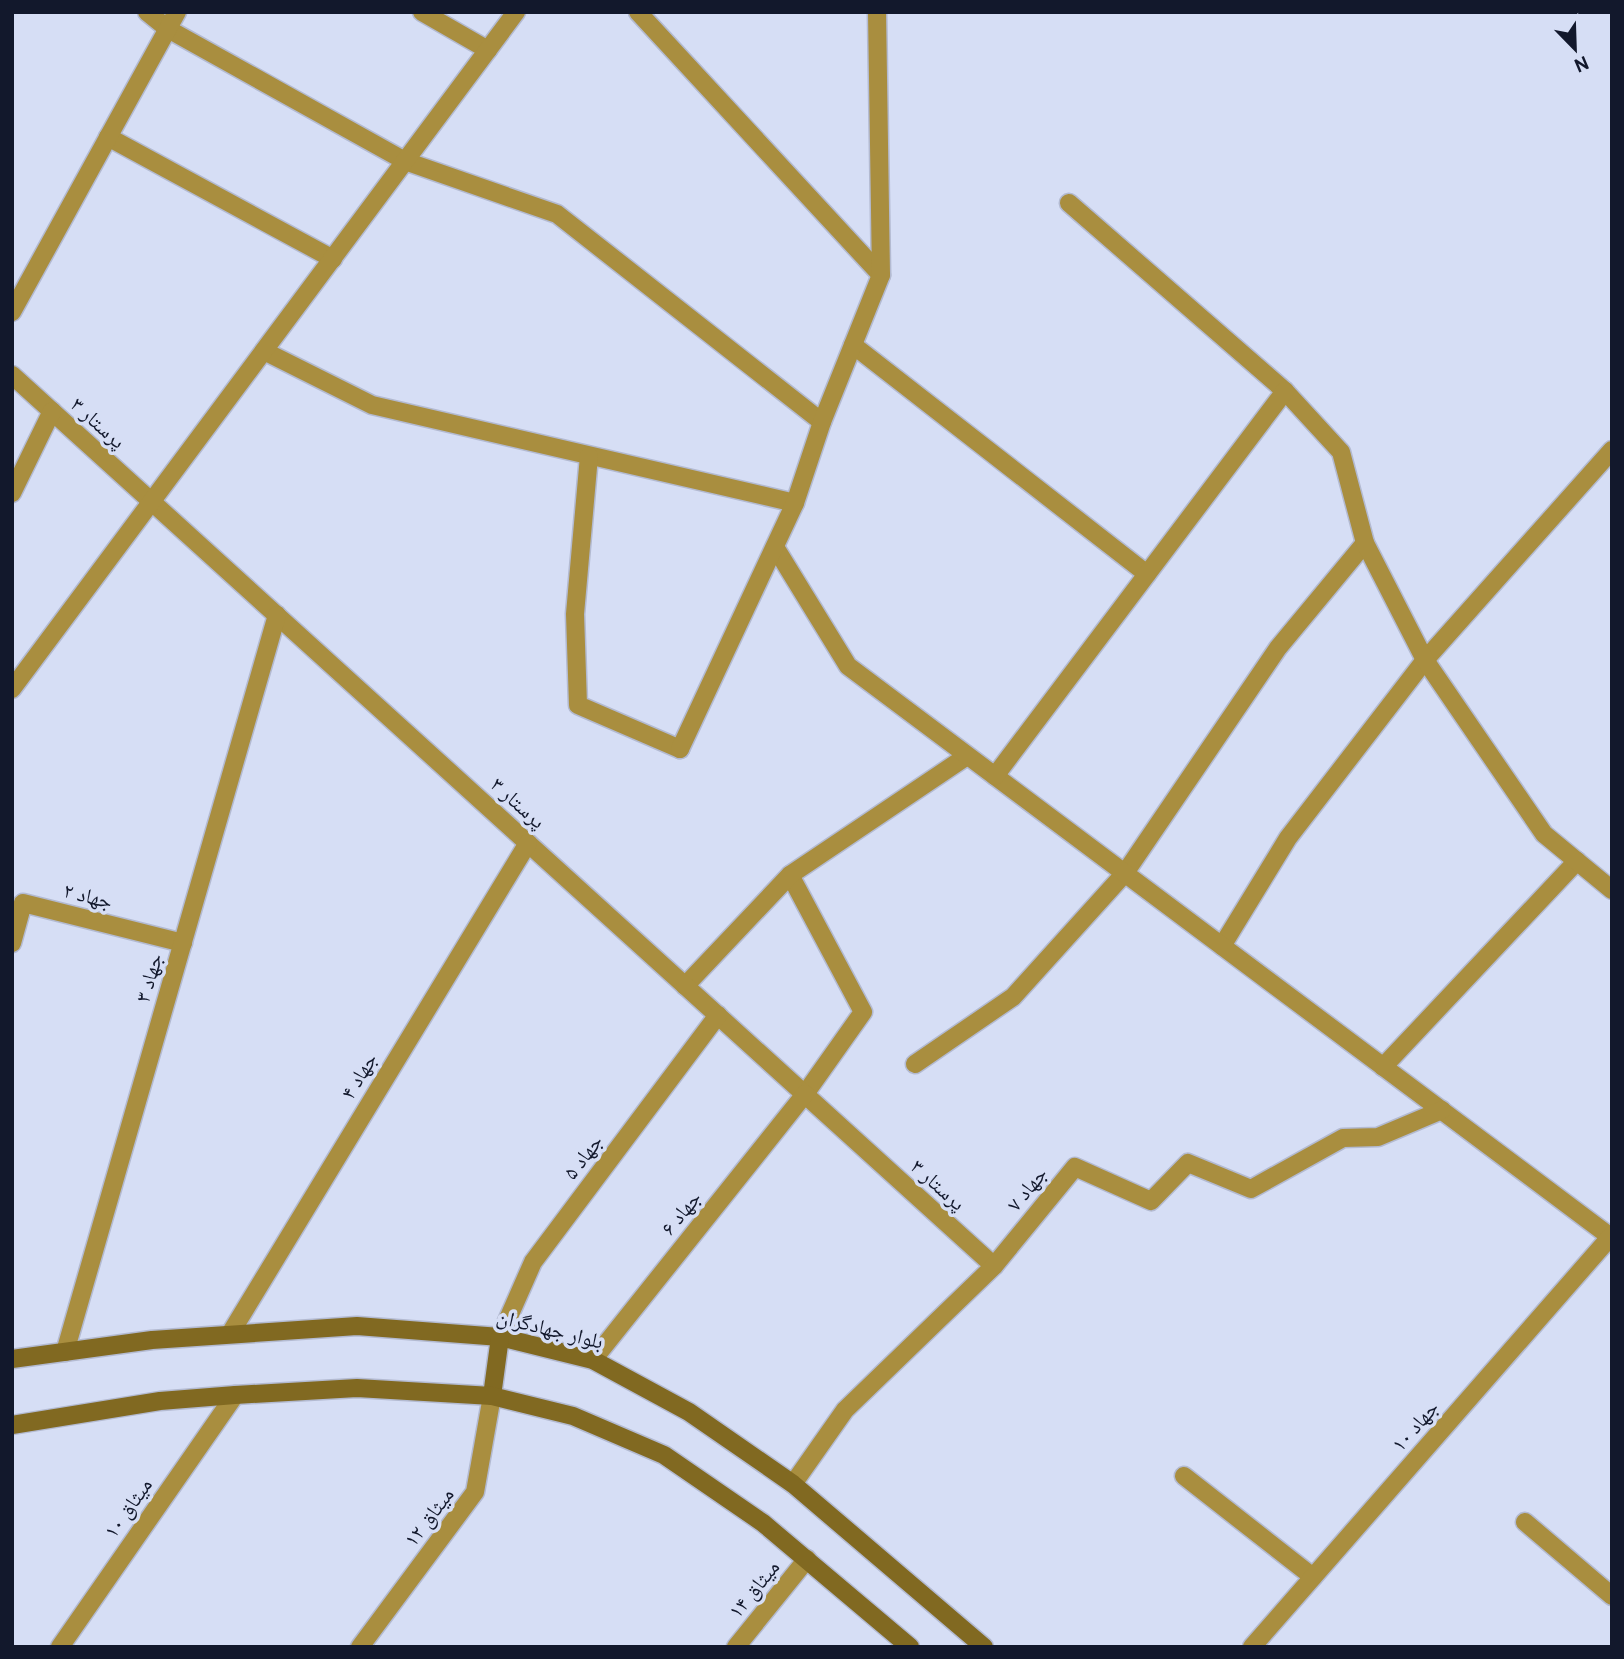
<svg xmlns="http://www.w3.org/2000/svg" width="1624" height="1659" font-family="Overpass,'Noto Naskh Arabic',sans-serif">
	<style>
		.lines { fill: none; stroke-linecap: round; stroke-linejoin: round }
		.service-casing { stroke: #b3bad1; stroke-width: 21 }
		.minor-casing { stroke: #b3bad1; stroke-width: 21 }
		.secondary-casing { stroke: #b3bad1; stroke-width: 21 }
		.service { stroke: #a98e3f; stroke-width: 18 }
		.minor { stroke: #a98e3f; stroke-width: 18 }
		.secondary { stroke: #816921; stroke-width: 18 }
		.labels { text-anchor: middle; stroke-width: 7; stroke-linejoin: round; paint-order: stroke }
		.street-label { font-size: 21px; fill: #12182c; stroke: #d6def5 }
	</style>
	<rect width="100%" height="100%" fill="#d6def5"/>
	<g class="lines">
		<g class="service-casing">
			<g id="service">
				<path d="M147 12 168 29 405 161 557 214 822 422"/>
				<path d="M422 12 488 50"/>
				<path d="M264 351 372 405 795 503"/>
				<path d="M589 456 575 614 578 705 680 749"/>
				<path d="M790 875 863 1012 805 1094"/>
				<path d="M1222 946 1288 838 1425 660 1612 450"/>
				<path d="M685 986 790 875 967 756"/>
				<path d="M915 1064 1013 997 1125 873 1278 648 1365 543"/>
				<path d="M1383 1067 1577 861"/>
				<path d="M1184 1476 1313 1577"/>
			</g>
		</g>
		<g class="minor-casing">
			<g id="minor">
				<path d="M638 12 881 275"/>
				<path d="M108 137 333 259"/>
				<path d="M1069 203 1285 391 1341 452 1365 543 1425 660 1544 834 1612 890"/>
				<path d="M12 312 177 12"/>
				<path d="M853 345 1147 574"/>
				<path d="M12 375 994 1266"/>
				<path d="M12 493 52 411"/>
				<path d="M775 547 848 666 1612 1238"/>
				<path d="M12 689 516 12"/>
				<path d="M680 749 795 503 822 422 881 275 877 12"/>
				<path d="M995 776 1285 391"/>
				<path d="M12 943 23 903 183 943"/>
				<path d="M230 1334 528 843"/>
				<path d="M500 1337 533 1262 718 1015"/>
				<path d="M65 1352 277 615"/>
				<path d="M593 1360 805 1094"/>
				<path d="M793 1484 845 1410 994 1266 1075 1167 1151 1201 1188 1163 1251 1189 1343 1138 1378 1137 1442 1110"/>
				<path d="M1525 1522 1612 1596"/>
				<path d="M60 1647 235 1395"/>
				<path d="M360 1647 475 1492 492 1396"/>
				<path d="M736 1647 807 1559"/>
				<path d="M1252 1647 1612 1235"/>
			</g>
		</g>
		<g class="secondary-casing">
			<g id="secondary">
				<path d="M12 1359 152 1340 357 1326 500 1337 593 1360 689 1412 793 1484 984 1647"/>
				<path d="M492 1396 500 1337"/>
				<path d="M12 1425 160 1401 235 1395 357 1388 492 1396 573 1416 664 1455 763 1523 910 1647"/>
			</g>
		</g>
		<use href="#service" class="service"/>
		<use href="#minor" class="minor"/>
		<use href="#secondary" class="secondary"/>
	</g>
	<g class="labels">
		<g class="street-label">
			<text transform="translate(98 423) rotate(42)" y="7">پرستار ۳</text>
			<text transform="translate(518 803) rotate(42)" y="7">پرستار ۳</text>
			<text transform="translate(88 896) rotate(14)" y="7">جهاد ۲</text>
			<text transform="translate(149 978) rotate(-74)" y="7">جهاد ۳</text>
			<text transform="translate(359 1076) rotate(-59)" y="7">جهاد ۴</text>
			<text transform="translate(583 1157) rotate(-53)" y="7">جهاد ۵</text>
			<text transform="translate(938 1185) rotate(42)" y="7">پرستار ۳</text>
			<text transform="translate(1027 1189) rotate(-51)" y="7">جهاد ۷</text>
			<text transform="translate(681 1213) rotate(-51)" y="7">جهاد ۶</text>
			<text transform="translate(550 1329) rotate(14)" y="7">بلوار جهادگران</text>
			<text transform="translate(1415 1426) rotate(-49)" y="7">جهاد ۱۰</text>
			<text transform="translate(128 1508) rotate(-55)" y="7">میثاق ۱۰</text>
			<text transform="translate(429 1517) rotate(-53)" y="7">میثاق ۱۲</text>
			<text transform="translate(754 1589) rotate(-51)" y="7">میثاق ۱۴</text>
		</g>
	</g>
	<rect width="1624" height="1659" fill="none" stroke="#12182c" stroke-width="28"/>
	<g transform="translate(1575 49) rotate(157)" stroke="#d6def5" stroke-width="5" paint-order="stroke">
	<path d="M0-5L12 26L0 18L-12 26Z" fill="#12182c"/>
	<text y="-10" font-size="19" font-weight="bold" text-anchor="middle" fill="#12182c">N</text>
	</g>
</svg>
